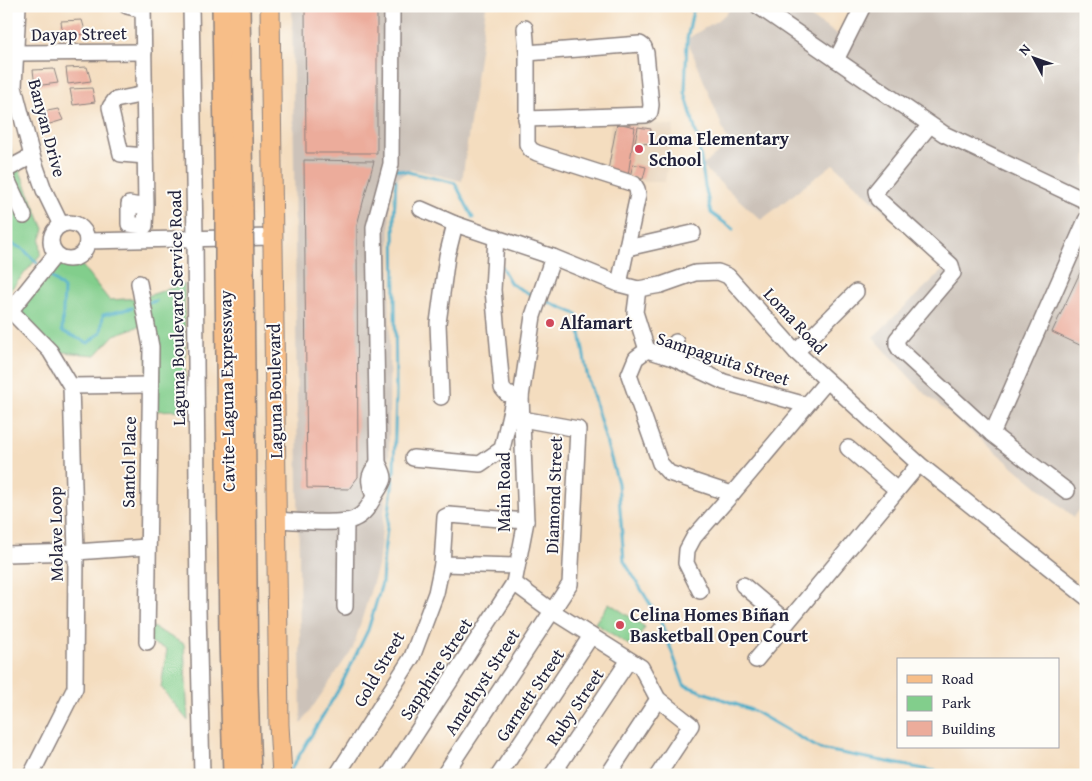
<svg xmlns="http://www.w3.org/2000/svg" width="1092" height="781" font-family="'Gentium Book Plus',serif">
	<style>
		.built { fill: #e6d0b6 }
		.industrial { fill: #ccc2b9 }
		.green { fill: #82ce8c; stroke: #527864 }
		.lines { fill: none; stroke-linecap: round; stroke-linejoin: round }
		.stream { stroke: #48acc8; stroke-width: 3 }
		.building { fill: #ecac9b }
		.minor-casing { stroke: #8b807d; stroke-width: 18 }
		.major-casing { stroke: #8b807d; stroke-width: 21 }
		.highway-casing { stroke: #8b807d; stroke-width: 24 }
		.minor { stroke: #fff; stroke-width: 15 }
		.major { stroke: #f7be88; stroke-width: 19 }
		.highway { stroke: #f7be88; stroke-width: 21 }
		.highway-bridge-casing { stroke: #8b807d; stroke-width: 24; stroke-linecap: butt }
		.highway-bridge { stroke: #f7be88; stroke-width: 21 }
		.poi-dot { fill: #d1495b; stroke: #fdfcf7; stroke-width: 2 }
		.labels { text-anchor: middle; stroke-width: 4; stroke-linejoin: round; paint-order: stroke }
		.street-label { font-size: 18px; fill: #22223b; stroke: #fdfcf7 }
		.poi-label { font-size: 18px; font-weight: bold; fill: #22223b; stroke: #fdfcf7; text-anchor: start }
	</style>
	<rect width="100%" height="100%" fill="#fdfcf7"/>
	<filter id="ink" filterUnits="userSpaceOnUse"><feTurbulence type="fractalNoise" baseFrequency=".02" numOctaves="2"/><feDisplacementMap in="SourceGraphic" scale="10" xChannelSelector="R" yChannelSelector="G"/><feConvolveMatrix kernelMatrix="1 2 1 2 8 2 1 2 1" color-interpolation-filters="sRGB"/></filter>
	<filter id="wash" filterUnits="userSpaceOnUse"><feTurbulence type="fractalNoise" baseFrequency=".0096" numOctaves="4" result="noise"/><feDisplacementMap in="SourceGraphic" scale="20" xChannelSelector="R" yChannelSelector="G"/><feGaussianBlur stdDeviation="1.12" result="paint"/><feColorMatrix in="noise" values="0 0 0 0 0 0 0 0 0 0 0 0 0 0 0 0 0 1.4 0 .05"/><feComposite in="paint" operator="in"/></filter>
	<g filter="url(#wash)">
		<rect width="100%" height="100%" fill="#f4ddbf"/>
		<path class="built" d="M612 118 674 126 665 182H645L605 171Z"/>
		<g class="industrial">
			<path d="M292 6H486L462 181 412 169 390 183 389 469 378 566 353 648 301 724Z"/>
			<path d="M734 6H792L842 37 856 6H1086V501L1074 517 922 391 873 337 946 267 833 164 761 220 702 166 729 144 687 39 721 18Z"/>
		</g>
		<g class="green">
			<path d="M6 120 11 150 44 229 40 241 41 254 6 295Z"/>
			<path d="M59 256 66 259 76 258 109 300 141 298 184 284 186 410 149 411 146 324 114 335 96 355 50 351 11 310Z"/>
			<path d="M609 603 645 627 632 647 595 623Z"/>
			<path d="M147 624 184 644 188 721 161 687 167 649 147 642Z"/>
		</g>
		<g class="lines">
			<g class="stream">
				<path d="M694 6 687 39 685 92 698 140 705 186 711 213 733 229"/>
				<path d="M395 169 455 183 473 218"/>
				<path d="M6 241 23 249 37 263"/>
				<path d="M501 266 511 284 532 295"/>
				<path d="M50 276 64 289 62 331 88 343 101 332 103 315 132 308"/>
				<path d="M543 300 577 314 587 374 618 483 624 561 661 622 684 685 754 711 820 749 945 773 947 775"/>
				<path d="M148 303 156 301"/>
				<path d="M290 771 340 687 368 630 382 583 384 553 394 471 396 391 394 218 396 180"/>
			</g>
		</g>
		<g id="blocks">
			<g class="building">
				<path d="M305 6H377V153H306Z"/>
				<path d="M82 20 86 34 63 36 61 21Z"/>
				<path d="M87 67 91 81 68 84 66 68Z"/>
				<path d="M54 69 58 83 35 86 33 70Z"/>
				<path d="M92 88 95 102 73 105 70 89Z"/>
				<path d="M58 109 63 120 43 126 42 112Z"/>
				<path d="M617 123 635 127 628 176 608 170Z"/>
				<path d="M638 127 651 129 649 144 635 142Z"/>
				<path d="M304 160 374 161 357 225 358 477 349 489 307 488Z"/>
				<path d="M633 164 646 167 643 179 630 177Z"/>
				<path d="M1086 260V348L1052 332Z"/>
			</g>
		</g>
	</g>
	<g filter="url(#ink)">
		<use href="#blocks" fill-opacity="0" stroke="#8b807d" stroke-width="1"/>
		<g class="lines">
			<g class="minor-casing">
				<g id="minor">
					<path d="M18 6 14 87 32 156 44 190 61 225"/>
					<path d="M127 6 143 10"/>
					<path d="M143 6 146 207 145 226 129 224V204L146 207"/>
					<path d="M191 6 195 238 198 609 202 775"/>
					<path d="M758 6 944 134 1086 201"/>
					<path d="M525 28 527 53"/>
					<path d="M15 53 144 52"/>
					<path d="M836 60 863 6"/>
					<path d="M145 94 115 100 110 107 121 154 145 156"/>
					<path d="M526 119 646 115 650 112 651 105 646 53 644 47 640 44 527 53V144L531 150 537 153 634 184 637 189 638 195 619 284"/>
					<path d="M930 125 876 191 878 199 951 265 953 273 897 339V345L900 350 992 434 1067 491"/>
					<path d="M6 170 32 156"/>
					<path d="M6 177 24 216"/>
					<path d="M421 209 455 224 553 257 619 284 638 289 661 285 695 273 718 272 728 276 796 352 919 464 1086 597"/>
					<circle cx="69" cy="241" r="18"/>
					<path d="M496 237 493 290 502 388 507 394 521 397"/>
					<path d="M87 241 273 237"/>
					<path d="M627 248 693 233"/>
					<path d="M139 283 151 347 147 642"/>
					<path d="M638 289 635 312 647 350"/>
					<path d="M6 306 50 351 71 386 76 552 75 688 31 775"/>
					<path d="M11 310 56 254"/>
					<path d="M796 352 856 292"/>
					<path d="M673 358 676 342"/>
					<path d="M71 386 149 385"/>
					<path d="M441 397 438 323 447 256 455 224"/>
					<path d="M992 434 1086 220"/>
					<path d="M848 448 897 490"/>
					<path d="M413 458 480 464 502 449 514 397"/>
					<path d="M732 494 669 473 660 463 629 375 636 358 647 350 673 358 724 382 806 405"/>
					<path d="M374 496C368 481 367 476 378 463"/>
					<path d="M277 520C293 521 341 525 354 519 364 515 369 506 374 497 383 480 389 482 378 463L374 227 391 164 392 6"/>
					<path d="M6 554 76 552 147 547"/>
					<path d="M442 564 517 566"/>
					<path d="M514 583 552 611 641 667 658 699 691 725 658 775"/>
					<path d="M743 585 787 622"/>
					<path d="M700 591 686 563 687 550 694 537 732 494 827 381"/>
					<path d="M345 607 346 521"/>
					<path d="M756 660 919 464"/>
					<path d="M337 775 412 657 436 593 442 564 445 517 449 515 526 521"/>
					<path d="M389 775 514 583 526 521 521 397 533 316 553 257"/>
					<path d="M444 775 570 584 578 429 522 419"/>
					<path d="M499 775 591 636"/>
					<path d="M552 775 629 660"/>
					<path d="M608 775 658 699"/>
				</g>
			</g>
			<g class="major-casing">
				<path id="major" d="M270 6 279 725 282 775"/>
			</g>
			<g class="highway-casing">
				<g id="highway">
					<path d="M223 6 226 210"/>
					<path d="M239 6 242 209"/>
					<path d="M226 270 230 638 234 775"/>
					<path d="M243 270 247 688 250 775"/>
				</g>
			</g>
			<use href="#minor" class="minor"/>
			<use href="#major" class="major"/>
			<use href="#highway" class="highway"/>
			<g class="highway-bridge-casing">
				<g id="highway-bridge">
					<path d="M242 209 243 270"/>
					<path d="M226 210V270"/>
				</g>
			</g>
			<use href="#highway-bridge" class="highway-bridge"/>
		</g>
	</g>
	<g class="poi-dot">
		<circle cx="639" cy="149" r="5"/>
		<circle cx="550" cy="323" r="5"/>
		<circle cx="620" cy="625" r="5"/>
	</g>
	<g class="labels">
		<g class="street-label">
			<text transform="translate(79 34) rotate(-1)" y="6">Dayap Street</text>
			<text transform="translate(47 128) rotate(75)" y="6">Banyan Drive</text>
			<text transform="translate(177 308) rotate(-91)" y="6">Laguna Boulevard Service Road</text>
			<text transform="translate(795 321) rotate(47)" y="6">Loma Road</text>
			<text transform="translate(723 359) rotate(18)" y="6">Sampaguita Street</text>
			<text transform="translate(227 391) rotate(-91)" y="6">Cavite–Laguna Expressway</text>
			<text transform="translate(275 391) rotate(-91)" y="6">Laguna Boulevard</text>
			<text transform="translate(129 462) rotate(-89)" y="6">Santol Place</text>
			<text transform="translate(504 492) rotate(-90)" y="6">Main Road</text>
			<text transform="translate(554 495) rotate(-88)" y="6">Diamond Street</text>
			<text transform="translate(56 534) rotate(-91)" y="6">Molave Loop</text>
			<text transform="translate(379 669) rotate(-60)" y="6">Gold Street</text>
			<text transform="translate(436 669) rotate(-57)" y="6">Sapphire Street</text>
			<text transform="translate(482 682) rotate(-57)" y="6">Amethyst Street</text>
			<text transform="translate(530 695) rotate(-56)" y="6">Garnett Street</text>
			<text transform="translate(575 707) rotate(-56)" y="6">Ruby Street</text>
		</g>
		<g class="poi-label">
			<text x="649" y="145">Loma Elementary<tspan x="649" dy="21">School</tspan></text>
			<text x="560" y="329">Alfamart</text>
			<text x="630" y="621">Celina Homes Biñan<tspan x="630" dy="21">Basketball Open Court</tspan></text>
		</g>
	</g>
	<rect width="1092" height="781" fill="none" stroke="#fdfcf7" stroke-width="25"/>
	<rect x="897" y="658" width="162" height="90" fill="#fdfcf7" stroke="#a5a5ac"/>
	<rect x="907" y="675" width="25" height="8" fill="#f7be88" stroke="#a5a5ac"/>
	<text x="942" y="684" font-size="15" fill="#22223b">Road</text>
	<rect x="907" y="696" width="25" height="15" fill="#82ce8c" stroke="#a5a5ac"/>
	<text x="942" y="708" font-size="15" fill="#22223b">Park</text>
	<rect x="907" y="721" width="25" height="15" fill="#ecac9b" stroke="#a5a5ac"/>
	<text x="942" y="734" font-size="15" fill="#22223b">Building</text>
	<g transform="translate(1034 58) rotate(311)" stroke="#fdfcf7" stroke-width="4" paint-order="stroke">
	<path d="M0-4L9 19L0 12L-9 19Z" fill="#22223b"/>
	<text y="-8" font-size="14" font-weight="bold" text-anchor="middle" fill="#22223b">N</text>
	</g>
</svg>
